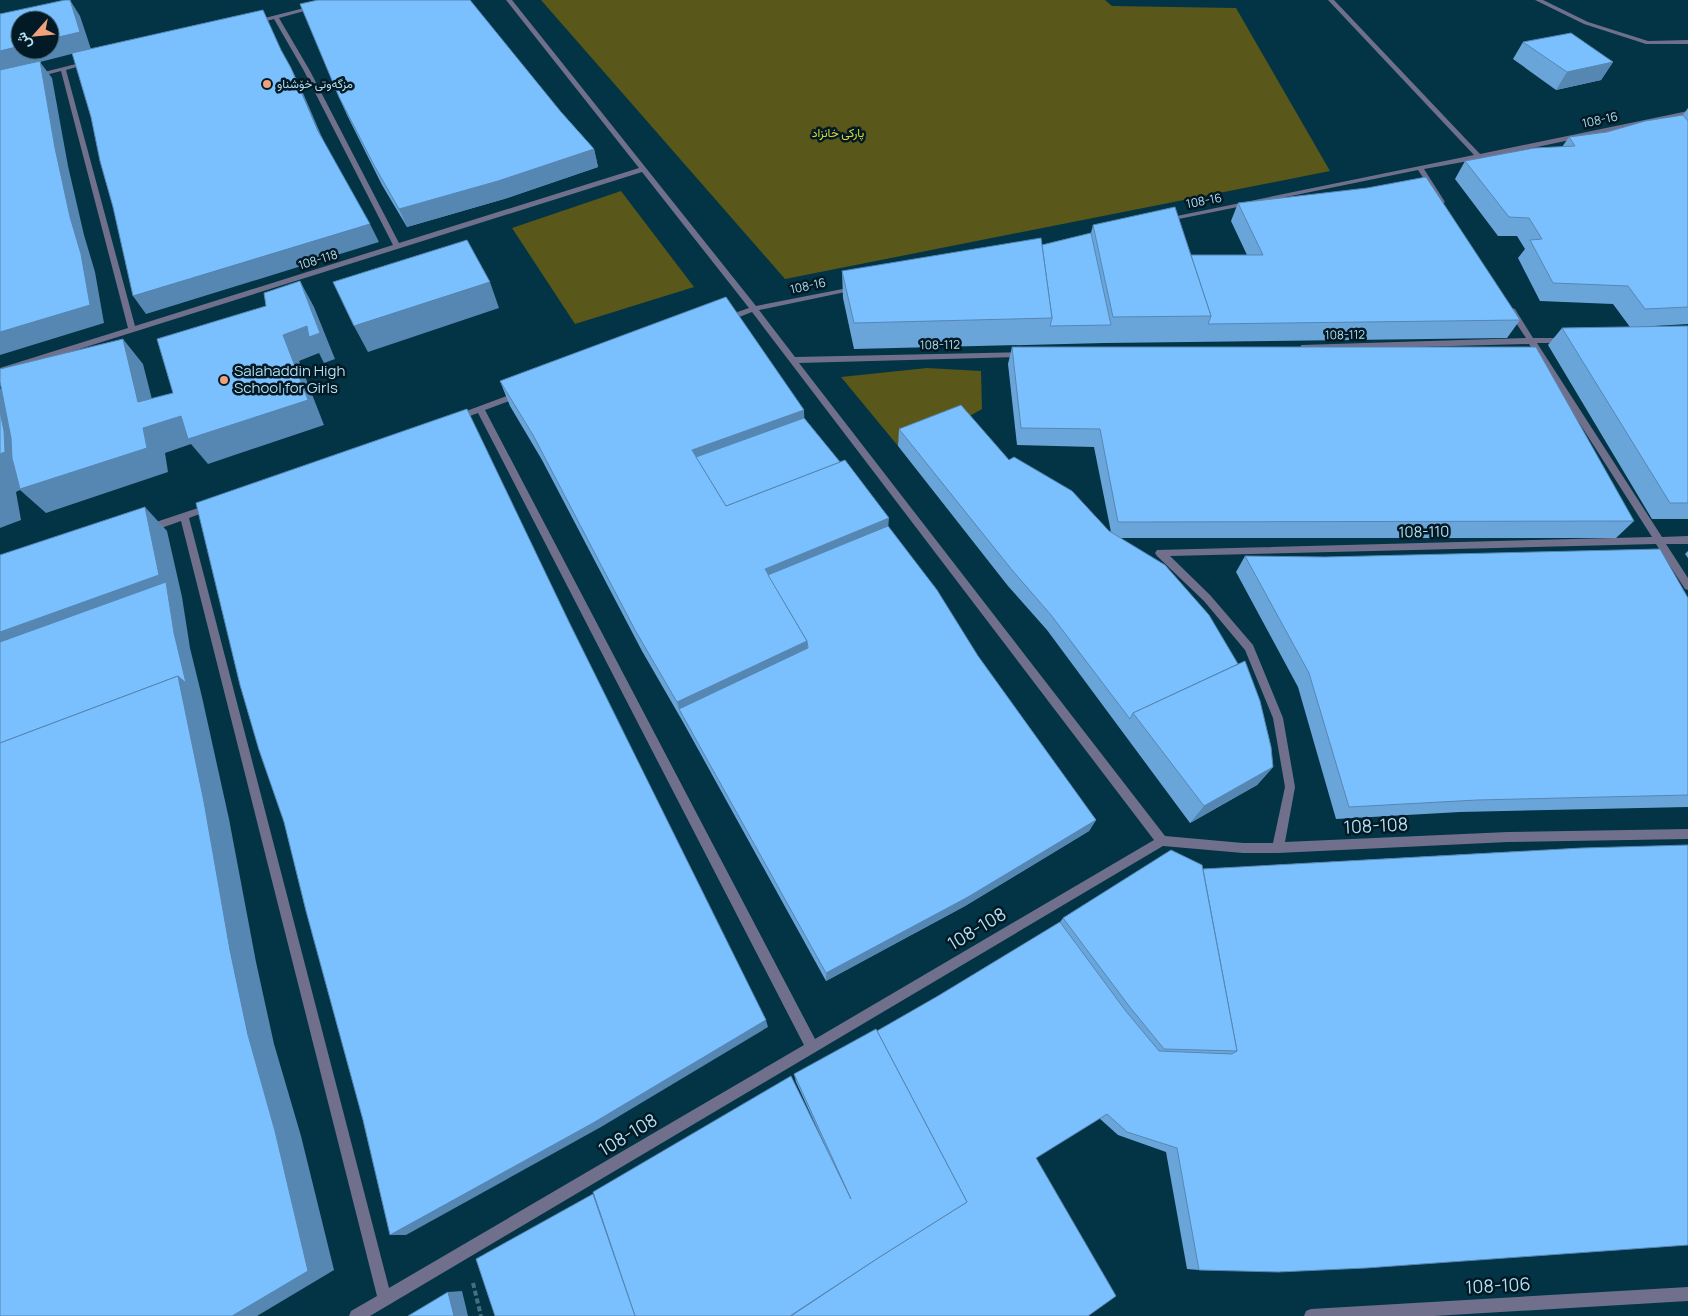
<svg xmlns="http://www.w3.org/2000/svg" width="1688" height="1316" font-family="Manrope,Vazirmatn,sans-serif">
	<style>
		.green { fill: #595719 }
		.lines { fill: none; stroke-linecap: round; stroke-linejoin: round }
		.path { stroke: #437182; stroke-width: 4; stroke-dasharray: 5 3; stroke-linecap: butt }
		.lane { fill: #71708c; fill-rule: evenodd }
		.street { fill: #71708c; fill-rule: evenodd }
		.wall { fill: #6aa5da }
		.shaded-wall { fill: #5686b2 }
		.building { fill: #7bc0fe; stroke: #5686b2 }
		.poi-dot { fill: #f0a27a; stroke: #011a25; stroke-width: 2 }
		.labels { text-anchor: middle; stroke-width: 5; stroke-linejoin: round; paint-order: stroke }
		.far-poi-label { font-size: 12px; fill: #b6def0; stroke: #011a25; text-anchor: start }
		.far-street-label { font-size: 12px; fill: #b6def0; stroke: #011a25 }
		.far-park-label { font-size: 12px; fill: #ded731; stroke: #011a25 }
		.poi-label { font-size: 15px; fill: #b6def0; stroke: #011a25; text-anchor: start }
		.street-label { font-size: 15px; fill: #b6def0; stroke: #011a25 }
		.near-street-label { font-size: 18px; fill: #b6def0; stroke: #011a25 }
	</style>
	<rect width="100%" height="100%" fill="#023445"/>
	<g class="green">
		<path d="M541 0H1105L1112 6 1236 8 1330 171 785 279Z"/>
		<path d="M621 191 694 287 575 324 512 228Z"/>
		<path d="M927 368 981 371 982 409 959 422 898 446 841 377Z"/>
	</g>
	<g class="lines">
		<path class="path" d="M473 1283 481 1316"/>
		<path class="lane" d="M1535 0H1543L1588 22 1648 41 1688 40V44H1646L1584 24Z"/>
		<g class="street">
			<path d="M506 0H512L756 306 858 286 859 288 855 290 759 310 795 357 1025 352 1026 354 1022 357 799 363 1165 836 1243 843H1273L1285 787 1273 718 1245 650 1204 601 1157 556 1155 553 1157 550 1652 537 1529 344 1304 350 1301 349V345L1526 338 1508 311 1512 308 1515 309 1533 338H1568L1569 340 1565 343H1537L1662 537 1688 536V544H1666L1688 578V590L1685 589 1656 544 1170 556 1210 595 1253 645 1283 718 1295 787 1285 842 1508 832 1688 829V839L1508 842 1278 853H1243L1163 846 370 1316H349L351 1311 377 1296 181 521 150 532 147 531 145 528 147 525 210 504 215 507 213 509 189 518 389 1288 804 1045 478 413 456 421 453 420V416L517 392H523L524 394 523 396 485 410 815 1039 1154 840 752 312 729 321H723V317L749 308 642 172 0 374V368L128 328 61 71 34 78 32 77V75L88 61 91 63 66 70 135 326 393 245 304 71 274 19 255 24 253 23V21L316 5 319 7 279 18 310 71 399 243 639 168Z"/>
			<path d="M1328 0H1334L1480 154 1688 111V115L1480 159 1424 169 1445 202 1442 204 1440 203 1418 170 1164 222V218H1167L1474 155Z"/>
			<path d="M1688 1287V1301L1434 1316H1304L1306 1311 1311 1309Z"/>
		</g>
	</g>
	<g class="wall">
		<path d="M1523 42 1613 62 1601 80 1556 90 1513 59Z"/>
		<path d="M339 97 561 112 594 149 598 167 504 199 407 227 382 185 347 115Z"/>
		<path d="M1688 108V324L1637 327 1688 326V519H1652L1548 345 1562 328 1630 327 1613 304 1540 301 1518 258 1525 249 1517 236H1498L1455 179 1465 161 1562 147 1569 137 1607 132 1683 115Z"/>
		<path d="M1238 203 1520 320 1507 338 1105 343 854 349 843 298 842 271 1042 245 1091 233 1093 225 1191 255H1247L1231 221Z"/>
		<path d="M1012 347 1634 521 1616 538H1121L1273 767 1257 785 1190 823 1047 630 1008 586 898 446 899 429 1009 460 1111 532 1094 447 1017 445 1008 364Z"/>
		<path d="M500 381 804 410V418L840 462 888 526 978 656 1096 820 1089 831 965 906 826 981 683 722 642 651 542 460 510 406Z"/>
		<path d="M1688 551V558L1685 554Z"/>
		<path d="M1245 556 1688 598V807L1460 812 1336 819 1298 687 1236 572Z"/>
		<path d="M1582 848 1199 1270 1187 1269 1166 1152 1118 1135 1099 1118 1036 1158 1088 1316H495L827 1150 796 1082 794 1074 877 1031 938 996 1060 922 1063 918 1203 869Z"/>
	</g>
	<g class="shaded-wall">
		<path d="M70 0 80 16 91 49 40 62 52 78 68 166 84 235 95 272 104 323 0 355V51L20 46V50H50V39Z"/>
		<path d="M1613 62 1601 80 1556 90 1567 72Z"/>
		<path d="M291 68 300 86 327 149 318 131Z"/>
		<path d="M594 149 598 167 504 199 407 227 399 209Z"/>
		<path d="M370 224 379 242 146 314 133 296Z"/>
		<path d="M300 281 314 307 335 359 324 363 319 353 299 361 324 425 208 464 191 444 165 453 168 472 46 513 20 490 16 492 21 520 0 528V388L26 414 138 402 123 339 143 364 158 423 283 335Z"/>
		<path d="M490 282 499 308 368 352 354 326Z"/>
		<path d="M804 410 805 435 703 473 692 450Z"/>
		<path d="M145 507 167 531 182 597 190 648 202 697 229 819 256 962 274 1044 301 1136 334 1270 257 1316H232L248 1035 230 950 178 676 174 633 0 642V632Z"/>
		<path d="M889 518 887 542 773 589 765 569Z"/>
		<path d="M807 641 808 662 679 709 677 702Z"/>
		<path d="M1273 767 1257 785 1190 823 1204 806Z"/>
		<path d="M1096 820 1089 831 965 906 826 981V973Z"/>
		<path d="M766 1020 768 1027 601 1127 406 1235H390Z"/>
		<path d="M462 1291 468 1316H454L448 1292Z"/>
	</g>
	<g class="building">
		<path d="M65 0H70L80 32 50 39V20H20V46L0 51V14Z"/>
		<path d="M318 0H470L561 112 594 149 498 181 399 209 375 167 339 97 300 4Z"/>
		<path d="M263 10 281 50 291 68 318 131 370 224 133 296 113 207 100 161 91 117 72 53Z"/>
		<path d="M1571 33 1613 62 1567 72 1523 42Z"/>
		<path d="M40 61 55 148 70 217 81 254 90 305 0 332V70Z"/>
		<path d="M1683 115 1688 121V307L1645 309 1628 286 1553 283 1530 240 1542 239 1529 218 1509 217 1465 161 1534 148 1575 146 1569 137 1607 132 1645 121Z"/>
		<path d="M1426 177 1520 320 1208 324 1211 316 1191 255H1263L1238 203 1367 188Z"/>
		<path d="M1175 207 1211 316 1113 317 1093 225Z"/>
		<path d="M1091 233 1111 325 1050 326 1052 318 1042 245Z"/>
		<path d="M1041 238 1052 318 854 323 842 271Z"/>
		<path d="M467 240 490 282 354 326 333 282Z"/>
		<path d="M300 281 320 333 309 337 307 326 283 335 308 400 188 439 181 416 143 428 147 448 20 489 12 458 11 438 0 382V369L123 339 138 402 173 393 157 339 266 306 264 293Z"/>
		<path d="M726 297 804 410 692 450 726 506 845 460 889 518 765 569 807 641 677 702 635 630 533 435 500 381Z"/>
		<path d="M1688 326V503H1670L1562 328Z"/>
		<path d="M1012 347H1536L1634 521 1118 522 1100 429 1021 428Z"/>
		<path d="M961 405 1009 460 1014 457 1072 491 1109 531 1165 565 1209 615 1238 664 1133 713 1130 719 1051 615 1012 570 899 429Z"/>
		<path d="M467 409 569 622 766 1020 593 1123 390 1235 363 1120 306 911 284 822 259 750 240 685 196 503Z"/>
		<path d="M0 411 4 431 5 452 0 454Z"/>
		<path d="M804 418 840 462 726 506 696 457Z"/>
		<path d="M145 507 159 575 0 632V555Z"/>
		<path d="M888 526 937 590 978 656 1096 820 968 897 826 973 679 709 808 648 807 641 768 575Z"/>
		<path d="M1660 549 1688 598V795L1477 800 1349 807 1309 673 1245 556 1325 557Z"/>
		<path d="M166 582 174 633 186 683 178 676 0 743V642Z"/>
		<path d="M1245 661 1260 701 1271 747 1273 767 1204 806 1133 713Z"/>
		<path d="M178 676 204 802 230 950 248 1035 275 1131 308 1271 232 1316H0V743Z"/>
		<path d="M1688 845V1245L1366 1268 1278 1272 1199 1270 1177 1148 1127 1132 1107 1114 1036 1158 1116 1296 1088 1316H791L878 1258 967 1202 877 1031 938 996 1060 922 1125 1010 1159 1051 1232 1054 1237 1051 1203 869 1582 848Z"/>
		<path d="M1171 850 1202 865 1237 1051 1164 1049 1129 1006 1063 918Z"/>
		<path d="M876 1029 967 1202 878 1258 790 1316H635L593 1192 791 1076 851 1199 794 1074Z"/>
		<path d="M593 1194 635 1316H495L476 1259Z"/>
		<path d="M448 1292 454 1316H408Z"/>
	</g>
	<g class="poi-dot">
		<circle cx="267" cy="84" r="5"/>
		<circle cx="224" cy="380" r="5"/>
	</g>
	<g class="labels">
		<g class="far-poi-label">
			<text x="277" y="88">مزگەوتی خۆشناو</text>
		</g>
		<g class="far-street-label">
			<text transform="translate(1600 120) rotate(-12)" y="4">108-16</text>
			<text transform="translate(1204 201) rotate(-11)" y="4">108-16</text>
			<text transform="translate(318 260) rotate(-17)" y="4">108-118</text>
			<text transform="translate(808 286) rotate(-12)" y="4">108-16</text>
			<text transform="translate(1345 335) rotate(-1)" y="4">108-112</text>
			<text transform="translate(940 345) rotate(-1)" y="4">108-112</text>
		</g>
		<g class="far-park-label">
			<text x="838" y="137">پارکی خانزاد</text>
		</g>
		<g class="poi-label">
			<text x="234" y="376">Salahaddin High<tspan x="234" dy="17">School for Girls</tspan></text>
		</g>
		<g class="street-label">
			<text transform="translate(1424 532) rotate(-1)" y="5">108-110</text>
		</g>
		<g class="near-street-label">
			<text transform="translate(1376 826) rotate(-3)" y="6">108-108</text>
			<text transform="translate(977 929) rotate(-31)" y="6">108-108</text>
			<text transform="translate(628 1135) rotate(-31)" y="6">108-108</text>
			<text transform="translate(1498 1286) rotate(-3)" y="6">108-106</text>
		</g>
	</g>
	<g transform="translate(35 35) rotate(243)"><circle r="24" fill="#011a25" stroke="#496876"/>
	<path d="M0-4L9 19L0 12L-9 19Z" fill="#f0a27a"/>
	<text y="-8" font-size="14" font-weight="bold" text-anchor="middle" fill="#b6def0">ش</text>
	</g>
</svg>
